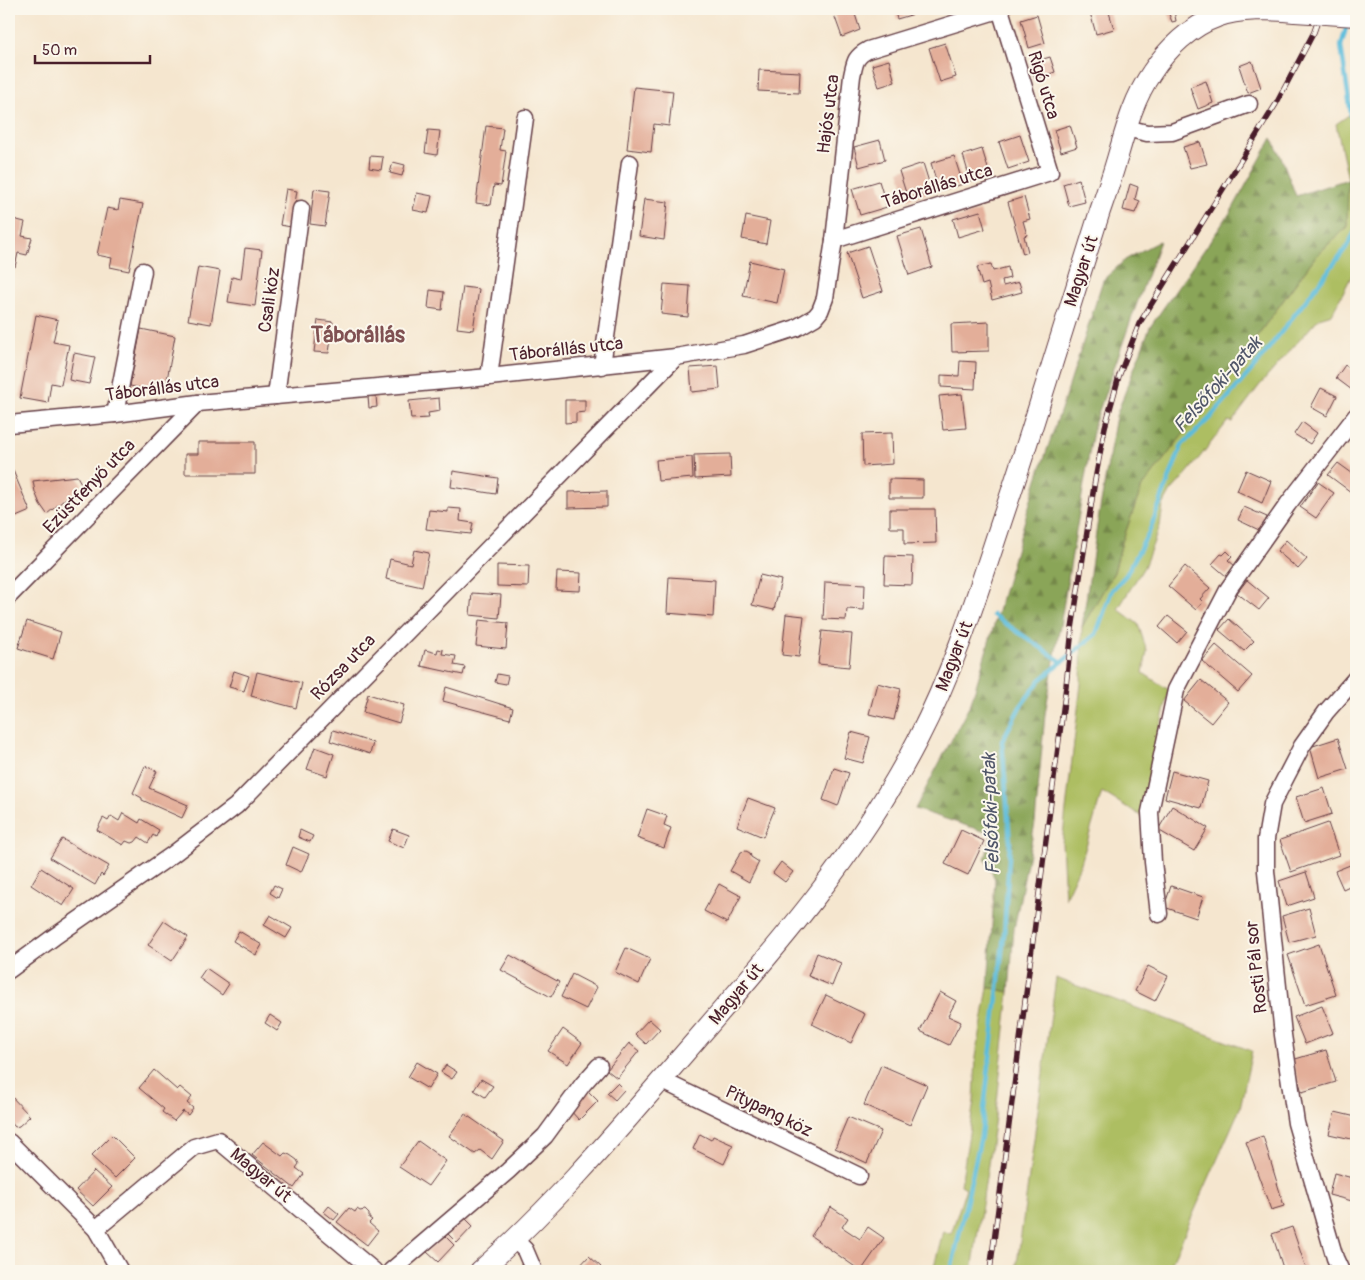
<svg xmlns="http://www.w3.org/2000/svg" width="1365" height="1280" font-family="Pangolin,sans-serif">
	<style>
		.green { fill: #adbe62; stroke: #7c6e46 }
		.forest { fill: url(#forest-firs); stroke: #6a6242 }
		.lines { fill: none; stroke-linecap: round; stroke-linejoin: round }
		.stream { stroke: #5cbcdb; stroke-width: 4.5 }
		.building { fill: #e3ae99 }
		.minor-casing { stroke: #643d44; stroke-width: 19 }
		.tertiary-casing { stroke: #643d44; stroke-width: 22 }
		.minor { stroke: #fff; stroke-width: 16 }
		.tertiary { stroke: #fff; stroke-width: 20 }
		.rail-casing { stroke: #4a1f2b; stroke-width: 5.5 }
		.rail { stroke: #fbf7ec; stroke-width: 4; stroke-dasharray: 11; stroke-linecap: butt }
		.tertiary-bridge-casing { stroke: #643d44; stroke-width: 22; stroke-linecap: butt }
		.tertiary-bridge { stroke: #fff; stroke-width: 20 }
		.labels { text-anchor: middle; stroke-width: 4; stroke-linejoin: round; paint-order: stroke }
		.street-label { font-size: 18px; fill: #4a1f2b; stroke: #fbf7ec }
		.water-label { font-size: 19px; font-style: italic; fill: #505669; stroke: #fbf7ec }
		.district-label { font-size: 22px; font-weight: bold; fill: #805152; stroke: #fbf7ec }
	</style>
	<defs>
		<pattern id="forest-firs" width="22" height="20" patternUnits="userSpaceOnUse" patternTransform="scale(1.25)"><rect width="22" height="20" fill="#8aa558"/><path d="M5 1l3.5 6h-7zM16 11l3.5 6h-7z" fill="#738649"/></pattern>
	</defs>
	<rect width="100%" height="100%" fill="#fbf7ec"/>
	<filter id="ink" filterUnits="userSpaceOnUse"><feTurbulence type="fractalNoise" baseFrequency=".02" numOctaves="2"/><feDisplacementMap in="SourceGraphic" scale="10" xChannelSelector="R" yChannelSelector="G"/><feConvolveMatrix kernelMatrix="1 2 1 2 8 2 1 2 1" color-interpolation-filters="sRGB"/></filter>
	<filter id="wash" filterUnits="userSpaceOnUse"><feTurbulence type="fractalNoise" baseFrequency=".0096" numOctaves="4" result="noise"/><feDisplacementMap in="SourceGraphic" scale="20" xChannelSelector="R" yChannelSelector="G"/><feGaussianBlur stdDeviation="1.12" result="paint"/><feColorMatrix in="noise" values="0 0 0 0 0 0 0 0 0 0 0 0 0 0 0 0 0 1.4 0 .05"/><feComposite in="paint" operator="in"/></filter>
	<g filter="url(#wash)">
		<rect width="100%" height="100%" fill="#f5e6cf"/>
		<g class="green">
			<path d="M1356 110V269L1351 277 1332 314 1319 318 1259 386 1232 422 1228 421 1189 471 1171 491 1163 505 1160 526 1144 567 1118 609 1138 624 1147 651 1143 673 1169 690 1146 789 1143 817 1102 792 1081 863 1065 898 1062 843 1081 684 1082 627 1114 572 1122 542 1141 489 1224 381 1315 257 1347 227 1348 179 1336 124Z"/>
			<path d="M1056 978 1252 1051 1240 1108 1168 1271H1016Z"/>
			<path d="M988 987 1009 992 996 1111 972 1271H933L943 1231 951 1234 966 1188 961 1185 974 1101 976 1057Z"/>
		</g>
		<g class="forest">
			<path d="M1272 138 1282 159 1296 196 1348 179 1347 226 1315 257 1224 381 1141 489 1122 542 1114 572 1082 627 1097 526 1116 416 1150 327 1232 210Z"/>
			<path d="M1160 241 1133 314 1094 425 1045 714 1035 823 1014 929 1009 992 988 987 995 879 985 859 992 834 915 809 971 703 1037 479 1070 383 1103 280 1125 260 1150 246Z"/>
		</g>
		<g class="lines">
			<g class="stream">
				<path d="M1348 21 1341 46 1352 121 1356 157"/>
				<path d="M993 615 1062 662"/>
				<path d="M951 1271 981 1136 1004 935 1010 842 1002 741 1020 707 1040 680 1096 634 1112 590 1126 575 1149 532 1182 445 1210 418 1256 365 1346 248 1356 230"/>
			</g>
		</g>
		<g id="blocks">
			<g class="building">
				<path d="M832 9H860L854 11 860 30 842 37Z"/>
				<path d="M894 9H931L897 19Z"/>
				<path d="M1089 9H1108L1114 29 1096 34Z"/>
				<path d="M1167 9H1176L1177 11H1174L1176 21 1172 22Z"/>
				<path d="M1037 15 1045 43 1029 48 1021 20Z"/>
				<path d="M945 43 956 77 940 82 929 48Z"/>
				<path d="M1050 57 1055 72 1035 79 1030 63Z"/>
				<path d="M889 60 895 82 879 87 872 65Z"/>
				<path d="M1252 61 1261 88 1248 93 1239 66Z"/>
				<path d="M759 70 800 72 799 93 758 91Z"/>
				<path d="M1206 81 1213 103 1198 109 1190 87Z"/>
				<path d="M634 87 673 91 669 126 654 124 651 152 627 149Z"/>
				<path d="M1070 125 1077 147 1061 152 1054 130Z"/>
				<path d="M486 126 503 128 500 150 506 151 501 186 494 185 491 205 476 203Z"/>
				<path d="M428 130 440 131 437 155 425 153Z"/>
				<path d="M1020 135 1029 162 1008 169 999 142Z"/>
				<path d="M880 140 885 160 859 167 854 147Z"/>
				<path d="M1200 142 1207 164 1190 168 1183 147Z"/>
				<path d="M982 149 990 175 971 182 963 155Z"/>
				<path d="M370 156 383 157 381 170 369 168Z"/>
				<path d="M954 156 963 184 939 191 931 163Z"/>
				<path d="M393 162 405 165 402 176 390 173Z"/>
				<path d="M923 163 932 192 908 199 899 171Z"/>
				<path d="M1079 179 1085 202 1069 206 1063 184Z"/>
				<path d="M879 181 887 207 860 215 852 189Z"/>
				<path d="M1130 184 1138 187 1135 199 1140 201 1135 213 1123 210Z"/>
				<path d="M286 189 297 191 291 227 280 225Z"/>
				<path d="M314 189 330 191 325 226 310 224Z"/>
				<path d="M417 193 432 196 428 213 413 210Z"/>
				<path d="M1024 197 1030 219 1023 221 1027 235 1024 236 1028 252 1023 254 1008 202Z"/>
				<path d="M644 199 668 202 664 240 639 236Z"/>
				<path d="M120 200 143 204 129 271 110 267 112 258 97 255 107 208 118 210Z"/>
				<path d="M980 211 985 229 958 237 953 219Z"/>
				<path d="M746 216 770 221 766 244 742 239Z"/>
				<path d="M9 218 25 222 22 236 32 238 27 255 18 253 15 267 9 265Z"/>
				<path d="M921 229 932 267 909 275 897 236Z"/>
				<path d="M868 246 883 291 862 298 847 253Z"/>
				<path d="M245 248 262 250 255 306 228 302 232 277 241 279Z"/>
				<path d="M750 261 784 269 777 303 743 296Z"/>
				<path d="M991 264 993 271 1008 267 1010 278 1002 280 1003 286 1019 282 1022 292 992 300 988 283 982 285 977 267Z"/>
				<path d="M198 267 220 271 211 324 188 320Z"/>
				<path d="M664 284 690 286 688 317 661 314Z"/>
				<path d="M463 287 479 289 473 330 457 328Z"/>
				<path d="M430 290 444 292 442 310 428 308Z"/>
				<path d="M36 315 58 320 53 342 69 345 61 385 51 383 48 403 20 398Z"/>
				<path d="M318 320 333 322 329 353 314 352Z"/>
				<path d="M989 322V351L952 352 951 324Z"/>
				<path d="M141 329 175 336 166 385 152 382 151 390 130 386Z"/>
				<path d="M74 353 95 357 89 384 69 380Z"/>
				<path d="M960 361 976 362 975 389 941 387V375L959 376Z"/>
				<path d="M1345 365 1356 373V384L1352 390 1336 378Z"/>
				<path d="M718 366 720 389 692 392 690 368Z"/>
				<path d="M1321 388 1337 396 1327 416 1311 407Z"/>
				<path d="M962 394 966 428 943 430 939 396Z"/>
				<path d="M368 396H376L377 407 369 408Z"/>
				<path d="M439 398 440 411 428 413 429 418 411 419 409 401Z"/>
				<path d="M565 400H585V412L576 413V422L565 423Z"/>
				<path d="M1302 422 1317 433 1310 444 1294 434Z"/>
				<path d="M892 433 893 464 863 466 862 434Z"/>
				<path d="M198 442H255V474H185V454H198Z"/>
				<path d="M730 454 731 477 695 479 694 455Z"/>
				<path d="M692 457 693 478 658 481 656 460Z"/>
				<path d="M9 461 30 511 9 520Z"/>
				<path d="M1338 463 1356 476V494L1355 495 1328 475Z"/>
				<path d="M1246 470 1271 481 1262 503 1237 491Z"/>
				<path d="M453 471 498 478 496 494 451 487Z"/>
				<path d="M77 476 82 485 47 514 40 504 35 492 33 481Z"/>
				<path d="M889 479 923 480V498H889Z"/>
				<path d="M1318 482 1334 493 1316 518 1300 507Z"/>
				<path d="M607 491V507L568 508V492Z"/>
				<path d="M1244 507 1267 517 1261 531 1238 520Z"/>
				<path d="M448 508 461 509 460 521 473 523 471 534 426 529 429 510 448 512Z"/>
				<path d="M890 509H935L936 543 904 544V528H890Z"/>
				<path d="M1286 540 1307 559 1298 569 1277 551Z"/>
				<path d="M414 550 429 553 422 587 386 579 390 559 411 564Z"/>
				<path d="M1227 551 1232 556 1228 560 1235 566 1226 576 1212 564 1221 554 1223 555Z"/>
				<path d="M885 556 913 557 912 585 884 584Z"/>
				<path d="M497 565 529 566 528 587 497 586Z"/>
				<path d="M1185 566 1210 588 1200 599 1203 602 1196 610 1168 586Z"/>
				<path d="M557 572 581 573 580 591 556 590Z"/>
				<path d="M760 575 781 580 774 610 752 605Z"/>
				<path d="M669 577 715 580 713 617 667 613Z"/>
				<path d="M1247 580 1269 598 1259 610 1237 593Z"/>
				<path d="M825 582 865 584 864 610 847 609 846 620 823 619Z"/>
				<path d="M472 593 501 595 499 618 470 615Z"/>
				<path d="M786 614 804 616 799 657 782 655Z"/>
				<path d="M1168 616 1187 631 1177 643 1159 627Z"/>
				<path d="M1229 619 1254 641 1244 651 1219 630Z"/>
				<path d="M479 620 508 623 506 649 476 646Z"/>
				<path d="M27 621 61 632 53 659 18 648Z"/>
				<path d="M822 631 852 634 849 667 818 664Z"/>
				<path d="M1216 645 1252 676 1238 692 1202 661Z"/>
				<path d="M438 649 443 650 442 654 456 656 454 665 465 667 463 675 421 666 425 650 437 653Z"/>
				<path d="M234 671 249 676 244 691 229 687Z"/>
				<path d="M257 672 302 683 296 708 251 696Z"/>
				<path d="M497 674 508 676 506 684 495 682Z"/>
				<path d="M1201 680 1228 702 1211 723 1184 701Z"/>
				<path d="M877 683 901 689 894 720 869 714Z"/>
				<path d="M446 687 513 708 510 719 443 701Z"/>
				<path d="M368 694 404 705 399 723 363 712Z"/>
				<path d="M333 730 373 743 370 754 330 741Z"/>
				<path d="M851 732 870 737 863 763 844 758Z"/>
				<path d="M1338 738 1348 769 1319 778 1310 747Z"/>
				<path d="M315 747 334 754 327 776 307 769Z"/>
				<path d="M145 766 157 771 149 788 188 805 182 818 142 800V798L133 793Z"/>
				<path d="M834 768 849 773 838 806 823 800Z"/>
				<path d="M1172 771 1208 781 1201 808 1165 798Z"/>
				<path d="M1324 788 1332 814 1304 823 1296 797Z"/>
				<path d="M748 798 775 808 763 837 737 826Z"/>
				<path d="M1172 806 1208 828 1194 851 1158 830Z"/>
				<path d="M647 809 667 816 664 825 671 828 664 848 637 838Z"/>
				<path d="M123 813 139 823 141 819 159 830 156 837 153 835 148 843 139 837 135 842 131 843 126 841 123 845 97 830 103 818 108 821 111 816 119 821Z"/>
				<path d="M1328 823 1339 855 1291 872 1280 840Z"/>
				<path d="M393 829 409 835 404 848 388 841Z"/>
				<path d="M300 830 313 836 310 842 298 837Z"/>
				<path d="M961 830 984 841 968 875 945 864Z"/>
				<path d="M62 839 109 866 103 876 101 874 95 885 50 858Z"/>
				<path d="M293 847 309 854 301 872 286 865Z"/>
				<path d="M746 851 750 853 751 857 759 862 749 882 730 871 741 852Z"/>
				<path d="M781 862 793 872 785 882 773 873Z"/>
				<path d="M1355 863 1356 883 1343 889 1335 871Z"/>
				<path d="M41 868 74 889 63 906 31 885Z"/>
				<path d="M1306 872 1314 897 1287 906 1279 881Z"/>
				<path d="M719 884 741 896 727 923 704 911Z"/>
				<path d="M274 885 282 889 278 898 270 893Z"/>
				<path d="M1171 886 1203 897 1196 918 1164 907Z"/>
				<path d="M1309 908 1316 935 1289 942 1282 916Z"/>
				<path d="M270 915 292 928 286 938 264 925Z"/>
				<path d="M164 921 188 937 172 961 148 945Z"/>
				<path d="M239 931 262 945 256 955 233 941Z"/>
				<path d="M1319 944 1336 995 1305 1005 1288 955Z"/>
				<path d="M626 948 650 959 639 984 615 972Z"/>
				<path d="M817 953 841 963 832 986 808 976Z"/>
				<path d="M510 955 559 982 551 997 501 970Z"/>
				<path d="M1148 966 1168 976 1155 1001 1135 991Z"/>
				<path d="M206 968 229 984 222 995 199 978Z"/>
				<path d="M572 974 597 987 586 1009 561 997Z"/>
				<path d="M940 992 956 1001 948 1016 961 1022 949 1045 920 1031Z"/>
				<path d="M826 995 865 1014 851 1043 812 1024Z"/>
				<path d="M1322 1006 1333 1033 1305 1044 1294 1017Z"/>
				<path d="M270 1015 282 1023 277 1031 265 1023Z"/>
				<path d="M649 1019 660 1029 646 1044 635 1034Z"/>
				<path d="M563 1029 582 1043 568 1064 548 1051Z"/>
				<path d="M629 1043 639 1051 617 1078 607 1070Z"/>
				<path d="M1326 1050 1336 1082 1302 1092 1292 1060Z"/>
				<path d="M417 1062 437 1074 428 1089 408 1077Z"/>
				<path d="M446 1065 457 1072 452 1079 441 1072Z"/>
				<path d="M881 1065 927 1085 910 1125 864 1105Z"/>
				<path d="M154 1070 177 1090 180 1087 192 1097 187 1103 193 1108 188 1115 183 1111 174 1121 162 1112 164 1109 139 1088Z"/>
				<path d="M481 1079 493 1086 485 1097 474 1090Z"/>
				<path d="M617 1083 624 1090 615 1100 607 1093Z"/>
				<path d="M587 1090 598 1101 579 1120 569 1109Z"/>
				<path d="M9 1094 30 1116 19 1126 15 1127 9 1120Z"/>
				<path d="M1335 1112 1356 1117V1140L1329 1134Z"/>
				<path d="M465 1114 504 1141 492 1159 480 1150 475 1154 449 1136Z"/>
				<path d="M848 1117 881 1131 867 1163 835 1148Z"/>
				<path d="M700 1134 711 1140 713 1136 733 1145 724 1164 693 1149Z"/>
				<path d="M112 1135 135 1158 115 1178 91 1156Z"/>
				<path d="M1263 1136 1284 1206 1271 1210 1246 1142Z"/>
				<path d="M418 1141 446 1161 428 1186 399 1167Z"/>
				<path d="M263 1142 282 1156 285 1153 290 1155 297 1160 299 1164 296 1168 304 1174 294 1188 252 1155Z"/>
				<path d="M94 1171 112 1187 93 1206 76 1190Z"/>
				<path d="M1334 1173 1356 1179V1202L1329 1195Z"/>
				<path d="M329 1206 339 1214 334 1220 324 1212Z"/>
				<path d="M831 1207 848 1218 842 1227 860 1239 868 1227 884 1238 861 1271 811 1236Z"/>
				<path d="M349 1208 355 1212 357 1209 360 1211 365 1210 369 1214V1218L372 1220 369 1223 378 1231 367 1245 337 1222Z"/>
				<path d="M463 1216 473 1226 457 1243 447 1233Z"/>
				<path d="M1292 1227 1307 1271H1284L1272 1234Z"/>
				<path d="M444 1235 454 1245 438 1262 427 1252Z"/>
				<path d="M589 1256 601 1267 597 1271H579L577 1269Z"/>
			</g>
		</g>
	</g>
	<g filter="url(#ink)">
		<use href="#blocks" fill-opacity="0" stroke="#643d44" stroke-width="1"/>
		<g class="lines">
			<g class="minor-casing">
				<g id="minor">
					<path d="M1126 128 1147 133 1172 132 1249 104"/>
					<path d="M834 240 1050 172 1000 9"/>
					<path d="M602 366 630 163"/>
					<path d="M489 377 525 118"/>
					<path d="M276 396 301 209"/>
					<path d="M115 414 143 271"/>
					<path d="M9 424 115 414 198 403 489 377 676 357 744 345 796 328 815 317 820 311 825 298 834 240 852 76C855 62 855 57 868 50L1002 9"/>
					<path d="M9 596 198 403"/>
					<path d="M1159 914 1153 862 1150 812 1176 690 1229 588 1288 504 1356 416"/>
					<path d="M9 970 54 937 172 855 236 806 676 357"/>
					<path d="M661 1080 859 1176"/>
					<path d="M9 1142 96 1229 120 1271"/>
					<path d="M96 1229 194 1147 218 1140 374 1271"/>
					<path d="M515 1240 525 1250 534 1271"/>
					<path d="M391 1271 508 1171 545 1136 583 1084 599 1066"/>
					<path d="M1341 1271 1335 1258 1296 1123 1283 1035 1266 871V839L1272 804 1302 746 1326 712 1356 678"/>
				</g>
			</g>
			<g class="tertiary-casing">
				<path id="tertiary" d="M480 1271C555 1205 619 1129 684 1054 770 955 858 856 918 739 958 662 982 578 1010 496 1041 402 1070 306 1100 211 1106 194 1112 176 1117 159 1126 128 1134 98 1152 72 1167 49 1191 26 1217 17 1238 9 1273 9 1295 12"/>
			</g>
			<use href="#minor" class="minor"/>
			<use href="#tertiary" class="tertiary"/>
			<g class="rail-casing">
				<path id="rail" d="M990 1271 1066 686 1072 629 1095 480 1105 427 1119 376 1139 324 1276 104 1314 32 1322 9"/>
			</g>
			<use href="#rail" class="rail"/>
			<g class="tertiary-bridge-casing">
				<path id="tertiary-bridge" d="M1295 12 1356 16"/>
			</g>
			<use href="#tertiary-bridge" class="tertiary-bridge"/>
		</g>
	</g>
	<g class="labels">
		<g class="street-label">
			<text transform="translate(1044 85) rotate(73)" y="6">Rigó utca</text>
			<text transform="translate(828 114) rotate(-83)" y="6">Hajós utca</text>
			<text transform="translate(937 186) rotate(-17)" y="6">Táborállás utca</text>
			<text transform="translate(1081 271) rotate(-72)" y="6">Magyar út</text>
			<text transform="translate(269 300) rotate(-82)" y="6">Csali köz</text>
			<text transform="translate(566 349) rotate(-6)" y="6">Táborállás utca</text>
			<text transform="translate(162 388) rotate(-7)" y="6">Táborállás utca</text>
			<text transform="translate(89 486) rotate(-46)" y="6">Ezüstfenyő utca</text>
			<text transform="translate(954 656) rotate(-69)" y="6">Magyar út</text>
			<text transform="translate(343 667) rotate(-46)" y="6">Rózsa utca</text>
			<text transform="translate(1256 967) rotate(-96)" y="6">Rosti Pál sor</text>
			<text transform="translate(736 994) rotate(-50)" y="6">Magyar út</text>
			<text transform="translate(769 1111) rotate(26)" y="6">Pitypang köz</text>
			<text transform="translate(261 1175) rotate(40)" y="6">Magyar út</text>
		</g>
		<g class="water-label">
			<text transform="translate(1217 384) rotate(-48)" y="7">Felsőfoki-patak</text>
			<text transform="translate(990 814) rotate(-92)" y="7">Felsőfoki-patak</text>
		</g>
		<g class="district-label">
			<text x="358" y="342">Táborállás</text>
		</g>
	</g>
	<rect width="1365" height="1280" fill="none" stroke="#fbf7ec" stroke-width="30"/>
	<path d="M35 55v8h115v-8" fill="none" stroke="#4a1f2b" stroke-width="2.5"/>
	<text x="42" y="55" font-size="15" fill="#4a1f2b" stroke="#fbf7ec" stroke-width="4" paint-order="stroke">50 m</text>
</svg>
